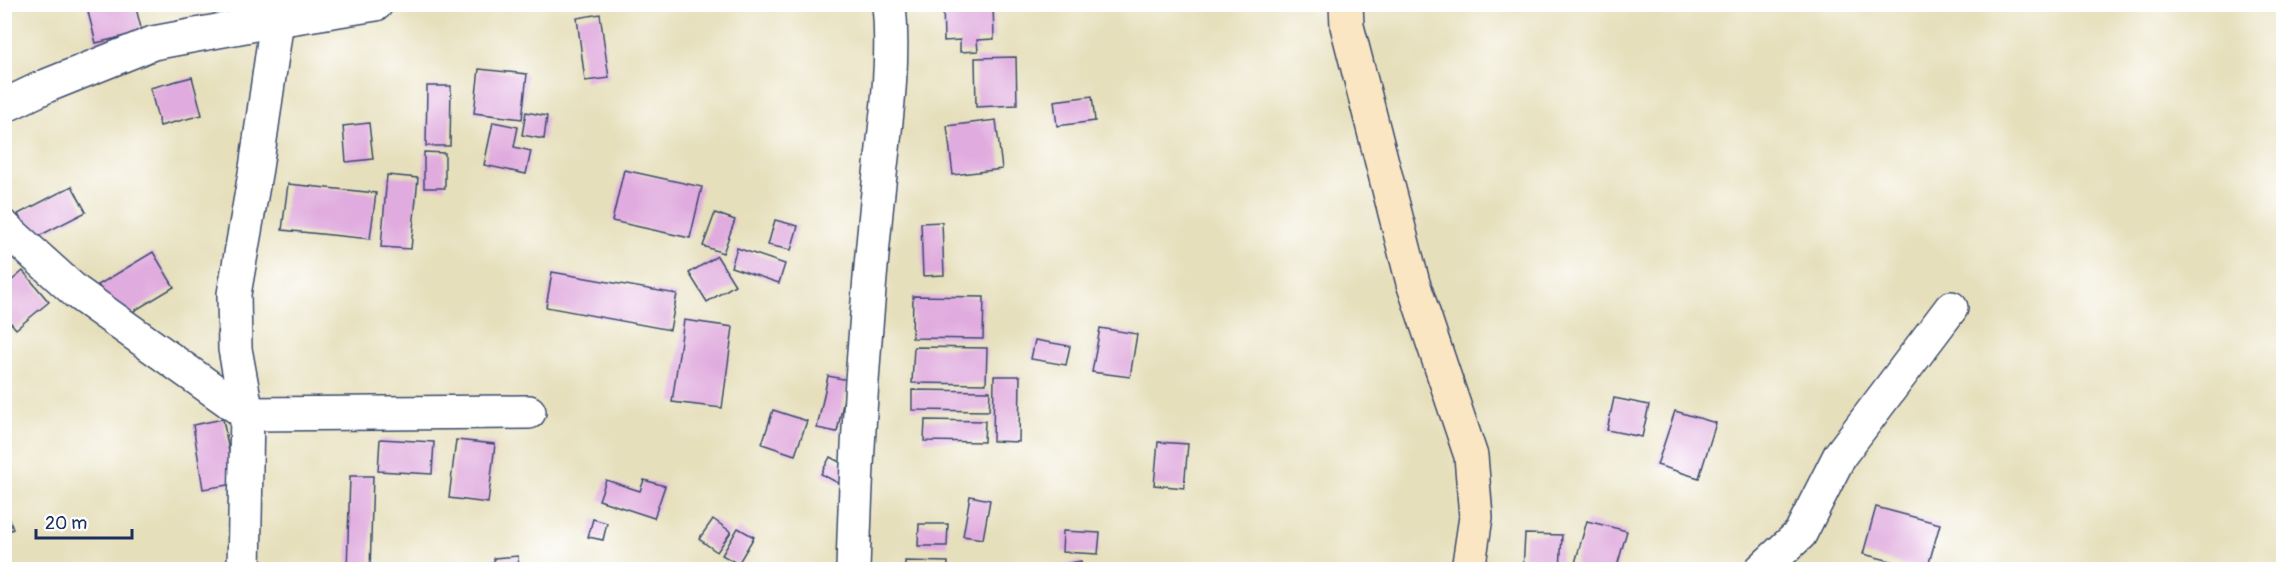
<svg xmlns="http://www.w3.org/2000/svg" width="2288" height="574" font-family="Pangolin,sans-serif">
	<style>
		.building { fill: #e0abde }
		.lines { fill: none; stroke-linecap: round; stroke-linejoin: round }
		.street-casing { stroke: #39496c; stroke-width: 36 }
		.secondary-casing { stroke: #39496c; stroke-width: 36 }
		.street { stroke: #fff; stroke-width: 33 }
		.secondary { stroke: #fbe6c4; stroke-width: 33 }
	</style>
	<rect width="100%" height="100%" fill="#fff"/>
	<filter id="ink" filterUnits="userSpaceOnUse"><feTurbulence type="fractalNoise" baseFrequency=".0167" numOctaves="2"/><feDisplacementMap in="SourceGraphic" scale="12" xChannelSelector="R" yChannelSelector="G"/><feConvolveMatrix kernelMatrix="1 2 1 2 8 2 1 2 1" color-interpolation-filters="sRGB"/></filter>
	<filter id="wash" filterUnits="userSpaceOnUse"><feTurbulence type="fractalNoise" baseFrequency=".008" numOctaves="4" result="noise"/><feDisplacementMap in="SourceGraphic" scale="24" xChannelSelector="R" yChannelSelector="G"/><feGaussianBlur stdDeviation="1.35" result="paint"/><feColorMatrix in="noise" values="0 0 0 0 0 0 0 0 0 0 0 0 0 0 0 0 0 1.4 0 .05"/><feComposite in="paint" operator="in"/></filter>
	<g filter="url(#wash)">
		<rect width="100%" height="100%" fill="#e6dfbb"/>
		<g id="blocks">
			<g class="building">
				<path d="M86 4H135L142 32 96 43Z"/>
				<path d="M943 4H993L994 39 977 40 978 51 960 52V40L944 41Z"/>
				<path d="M600 14 609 78 585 81 577 18Z"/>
				<path d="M1016 57 1017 105 976 107 975 58Z"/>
				<path d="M479 69 527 74 522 119 474 113Z"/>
				<path d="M192 77 202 115 160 126 150 88Z"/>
				<path d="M427 86H451L450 146H426Z"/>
				<path d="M1092 96 1095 121 1057 126 1054 101Z"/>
				<path d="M526 112 547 116 544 139 522 135Z"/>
				<path d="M996 120 1002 169 953 175 947 126Z"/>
				<path d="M493 122 518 127 514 147 531 151 526 174 484 165Z"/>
				<path d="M369 123 373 159 346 162 343 126Z"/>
				<path d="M424 152 445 153V188H424Z"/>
				<path d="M624 170 702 187 690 238 612 221Z"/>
				<path d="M387 175 418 178 411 249 381 247Z"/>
				<path d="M288 184 376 193 370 239 282 230Z"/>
				<path d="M72 186 86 212 31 240 18 214Z"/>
				<path d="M715 213 735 220 723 253 703 246Z"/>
				<path d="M775 220 798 226 791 250 768 245Z"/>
				<path d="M942 222 944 275 923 276 921 223Z"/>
				<path d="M737 248 785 264 779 283 731 267Z"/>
				<path d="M153 252 174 287 119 320 98 285Z"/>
				<path d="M717 256 735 285 707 302 689 273Z"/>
				<path d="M23 271 49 302 16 329 4 315V287Z"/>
				<path d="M552 272 677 294 670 330 546 307Z"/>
				<path d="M913 296 984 297 983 339 912 338Z"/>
				<path d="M684 320 733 327 722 408 672 402Z"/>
				<path d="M1100 328 1137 334 1130 377 1092 372Z"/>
				<path d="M1035 340 1070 346 1066 365 1031 359Z"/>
				<path d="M914 347 987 348 986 384 912 383Z"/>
				<path d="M828 376 848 380 837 432 817 428Z"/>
				<path d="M994 376H1020L1019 442 993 441Z"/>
				<path d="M912 390 990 391 989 411 912 410Z"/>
				<path d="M1614 398 1649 405 1642 437 1607 430Z"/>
				<path d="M773 410 807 421 795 455 762 444Z"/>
				<path d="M1675 411 1716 423 1699 478 1657 465Z"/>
				<path d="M223 419 235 484 203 489 193 425Z"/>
				<path d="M925 420 985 421 984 442 924 441Z"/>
				<path d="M380 439 434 442 432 474 378 471Z"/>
				<path d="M456 440 495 444 488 503 449 498Z"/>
				<path d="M1158 442 1188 444 1184 488 1154 485Z"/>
				<path d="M830 457 849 467 840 484 821 474Z"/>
				<path d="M350 476H373L370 570H347Z"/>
				<path d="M606 480 640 491 644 480 665 486 654 518 599 500Z"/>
				<path d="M970 496 990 500 983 539 963 536Z"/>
				<path d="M4 506 13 529 4 533Z"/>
				<path d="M1876 507 1940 524 1927 570 1863 554Z"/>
				<path d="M593 519 607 523 603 540 588 537Z"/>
				<path d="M713 519 731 532 717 552 699 539Z"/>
				<path d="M1587 521 1627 531 1616 570H1573Z"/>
				<path d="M919 524H948L947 546H918Z"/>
				<path d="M738 528 754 537 738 564 722 555Z"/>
				<path d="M1063 531 1100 533 1098 554 1062 552Z"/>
				<path d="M1525 534 1562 535 1560 570H1523Z"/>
				<path d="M518 556 519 570H494V558Z"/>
				<path d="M905 561 948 562V570H905Z"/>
				<path d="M1081 561 1083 570H1046L1045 568Z"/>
			</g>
		</g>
	</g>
	<g filter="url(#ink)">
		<use href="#blocks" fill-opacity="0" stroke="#39496c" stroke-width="1.5"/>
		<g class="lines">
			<g class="street-casing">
				<g id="street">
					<path d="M4 106 46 86 153 43 277 20 376 4"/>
					<path d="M4 227 76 292 247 414 529 412"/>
					<path d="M244 570 247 414 235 349 234 294 256 168 277 20"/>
					<path d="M853 570C856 454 864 338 875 223 881 151 896 76 889 4"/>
					<path d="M1761 570 1800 534 1840 455 1951 308"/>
				</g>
			</g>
			<g class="secondary-casing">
				<path id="secondary" d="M1346 4 1347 26 1413 283 1471 456 1476 517 1468 570"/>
			</g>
			<use href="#street" class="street"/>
			<use href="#secondary" class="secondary"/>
		</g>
	</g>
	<rect width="2288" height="574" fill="none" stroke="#fff" stroke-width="24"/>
	<path d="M36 529v9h96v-9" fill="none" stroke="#1b2f5e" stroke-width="3"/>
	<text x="45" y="529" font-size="18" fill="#1b2f5e" stroke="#ffffff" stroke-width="4.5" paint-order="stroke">20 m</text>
</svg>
